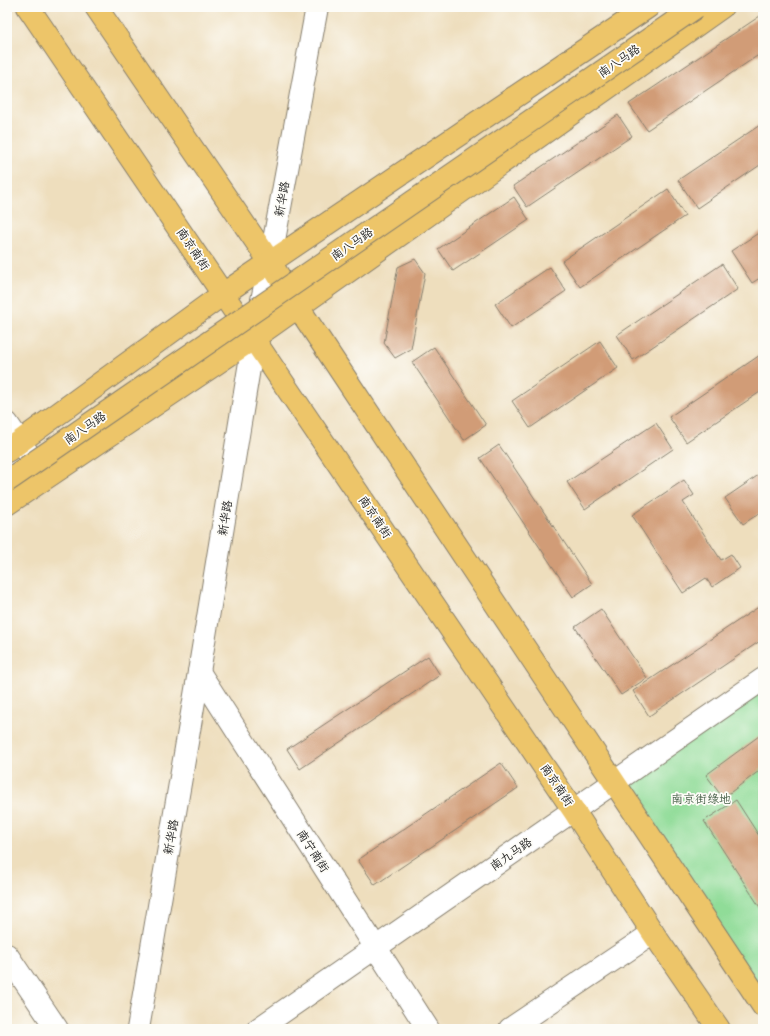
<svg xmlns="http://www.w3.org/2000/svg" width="770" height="1036" font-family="Dekko,'LXGW WenKai TC',sans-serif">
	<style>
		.green { fill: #90dc98; stroke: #567c5a }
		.building { fill: #d19c77 }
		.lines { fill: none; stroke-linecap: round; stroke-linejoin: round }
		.minor-casing { stroke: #857d6c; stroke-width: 24 }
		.major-casing { stroke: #857d6c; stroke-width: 24 }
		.minor { stroke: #fff; stroke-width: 22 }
		.major { stroke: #edc569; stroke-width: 22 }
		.major-bridge-casing { stroke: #857d6c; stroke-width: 24; stroke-linecap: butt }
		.major-bridge { stroke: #edc569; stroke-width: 22 }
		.labels { text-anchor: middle; stroke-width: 3.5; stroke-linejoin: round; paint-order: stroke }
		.street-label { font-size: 12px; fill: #1c1c1c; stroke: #fdfcf7 }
		.park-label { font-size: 12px; fill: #455f47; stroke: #fdfcf7 }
	</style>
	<rect width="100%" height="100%" fill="#fdfcf7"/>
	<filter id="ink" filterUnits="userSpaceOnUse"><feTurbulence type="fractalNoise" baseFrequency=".025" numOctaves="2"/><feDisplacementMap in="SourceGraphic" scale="8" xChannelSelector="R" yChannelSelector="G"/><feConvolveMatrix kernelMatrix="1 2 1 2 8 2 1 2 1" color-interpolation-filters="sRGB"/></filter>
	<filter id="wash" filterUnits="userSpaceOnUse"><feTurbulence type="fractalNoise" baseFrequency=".012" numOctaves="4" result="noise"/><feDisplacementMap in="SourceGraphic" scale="16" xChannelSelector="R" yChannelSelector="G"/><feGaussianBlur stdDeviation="0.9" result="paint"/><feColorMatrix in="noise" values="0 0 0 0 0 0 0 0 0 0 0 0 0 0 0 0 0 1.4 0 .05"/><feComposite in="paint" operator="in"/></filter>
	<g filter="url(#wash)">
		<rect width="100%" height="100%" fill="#eedebd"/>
		<path class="green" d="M763 679V1006L614 783Z"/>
		<g id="blocks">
			<g class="building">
				<path d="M763 14V52L647 130 629 104Z"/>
				<path d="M618 115 632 136 527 207 513 186Z"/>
				<path d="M763 123V163L697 208 678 180Z"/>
				<path d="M668 189 685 216 580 287 562 261Z"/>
				<path d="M514 197 529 220 453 271 438 249Z"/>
				<path d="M763 230V276L752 283 731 251Z"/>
				<path d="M415 259 425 273 411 349 395 358 384 343 398 267Z"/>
				<path d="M722 264 738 289 633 360 617 335Z"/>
				<path d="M550 267 566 291 511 328 495 304Z"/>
				<path d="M600 341 618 368 530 428 512 401Z"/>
				<path d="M434 347 486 425 464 440 412 362Z"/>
				<path d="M763 353V390L686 442 669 417Z"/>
				<path d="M656 423 673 449 585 509 567 482Z"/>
				<path d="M499 445 592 584 573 597 480 458Z"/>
				<path d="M763 472V511L743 524 725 498Z"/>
				<path d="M684 480 694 495 683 502 721 560 731 554 740 568 712 587 706 578 683 593 632 515Z"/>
				<path d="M763 604V639L649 716 633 691Z"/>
				<path d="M601 609 647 678 621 695 575 627Z"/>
				<path d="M428 656 440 675 300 769 287 749Z"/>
				<path d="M763 733V768L723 798 706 775Z"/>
				<path d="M501 763 518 788 375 885 358 860Z"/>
				<path d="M736 800 763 842V912L704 821Z"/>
			</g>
		</g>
	</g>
	<g filter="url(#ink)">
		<use href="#blocks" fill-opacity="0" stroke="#857d6c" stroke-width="1"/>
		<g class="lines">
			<g class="minor-casing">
				<g id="minor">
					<path d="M7 423 44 477"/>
					<path d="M199 672 428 1029"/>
					<path d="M7 955 57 1029"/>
					<path d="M138 1029 199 672 254 338 270 262 317 7"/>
					<path d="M258 1029 763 679"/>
					<path d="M510 1029 653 933"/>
				</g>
			</g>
			<g class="major-casing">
				<g id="major">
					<path d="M28 7 574 811 653 933 719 1029"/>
					<path d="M96 7 270 262 298 307 763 1006"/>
					<path d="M7 451 223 294 648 7"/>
					<path d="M7 504 254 338 722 7"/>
				</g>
			</g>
			<use href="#minor" class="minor"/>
			<use href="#major" class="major"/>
			<g class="major-bridge-casing">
				<path id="major-bridge" d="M7 481 696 7"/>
			</g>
			<use href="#major-bridge" class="major-bridge"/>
		</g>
	</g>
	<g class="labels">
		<g class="street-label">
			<text transform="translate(619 61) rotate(-35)" y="4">南八马路</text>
			<text transform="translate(282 199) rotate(-80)" y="4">新华路</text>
			<text transform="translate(352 244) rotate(-35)" y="4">南八马路</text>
			<text transform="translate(193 249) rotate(56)" y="4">南京南街</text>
			<text transform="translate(85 428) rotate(-35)" y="4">南八马路</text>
			<text transform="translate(375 517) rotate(56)" y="4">南京南街</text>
			<text transform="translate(225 518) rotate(-81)" y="4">新华路</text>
			<text transform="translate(557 785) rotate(56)" y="4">南京南街</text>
			<text transform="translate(171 837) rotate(-80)" y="4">新华路</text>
			<text transform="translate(313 851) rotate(57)" y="4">南宁南街</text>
			<text transform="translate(511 854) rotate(-35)" y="4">南九马路</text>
		</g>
		<g class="park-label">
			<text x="701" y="803">南京街绿地</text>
		</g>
	</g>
	<rect width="770" height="1036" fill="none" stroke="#fdfcf7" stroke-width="24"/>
</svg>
